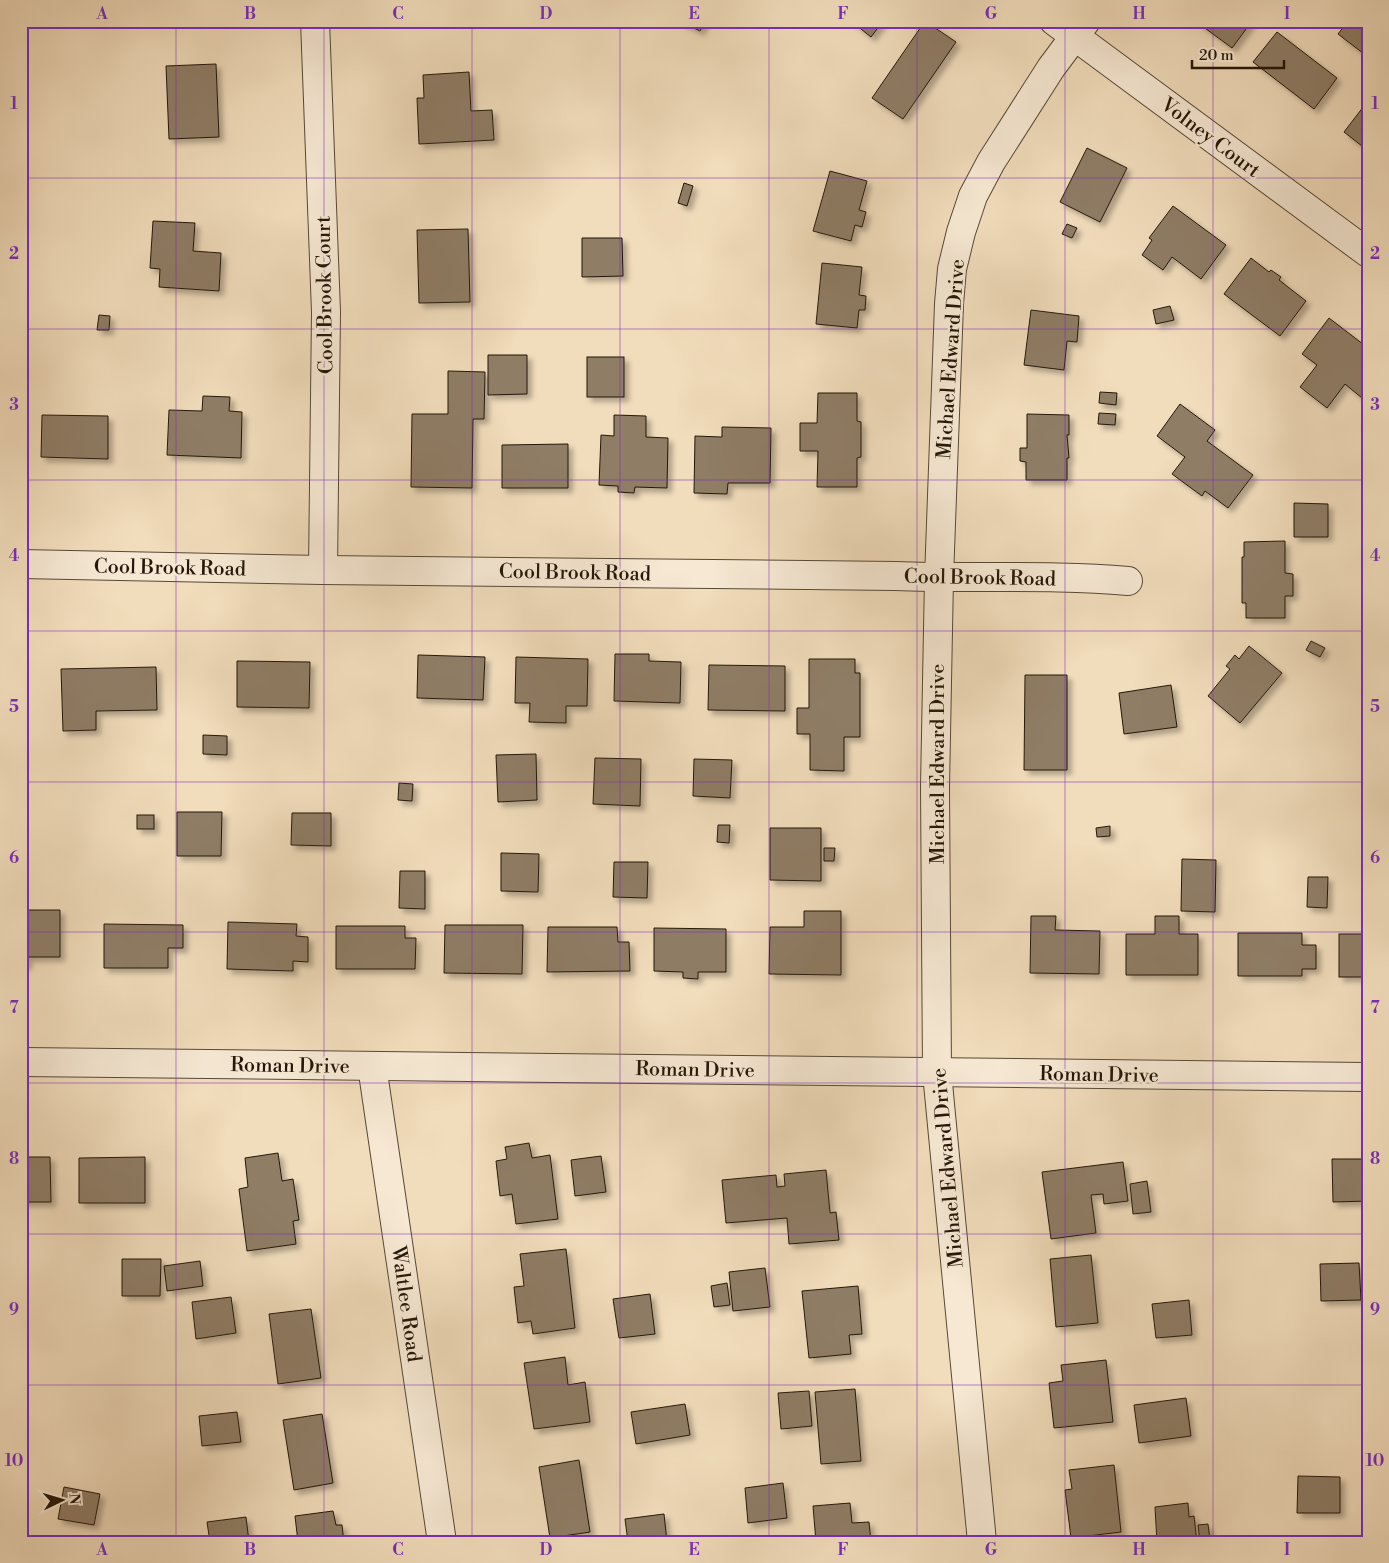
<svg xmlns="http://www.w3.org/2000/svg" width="1389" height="1563" font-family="'Libre Bodoni',serif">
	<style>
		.building { fill: #8f7d66; stroke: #241709; filter: url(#shadow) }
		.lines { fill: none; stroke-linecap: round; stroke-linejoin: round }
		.minor-casing { stroke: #574836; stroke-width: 30 }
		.minor { stroke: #f6e8d3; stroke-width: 28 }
		.grid { fill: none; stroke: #7b2cbf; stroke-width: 1; stroke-opacity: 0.55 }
		.labels { text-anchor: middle; stroke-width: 4.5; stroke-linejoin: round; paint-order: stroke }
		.street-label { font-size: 20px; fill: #241709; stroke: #f6e8d3 }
		.neatline { fill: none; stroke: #7b2cbf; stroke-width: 2 }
		.grid-label { font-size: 16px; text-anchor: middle; font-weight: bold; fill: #7b2cbf }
	</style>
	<defs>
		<filter id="shadow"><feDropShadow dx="4.5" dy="4.5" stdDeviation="2.5" flood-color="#0004"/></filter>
	</defs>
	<rect width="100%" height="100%" fill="#f1dcbb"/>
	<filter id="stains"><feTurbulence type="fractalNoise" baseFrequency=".004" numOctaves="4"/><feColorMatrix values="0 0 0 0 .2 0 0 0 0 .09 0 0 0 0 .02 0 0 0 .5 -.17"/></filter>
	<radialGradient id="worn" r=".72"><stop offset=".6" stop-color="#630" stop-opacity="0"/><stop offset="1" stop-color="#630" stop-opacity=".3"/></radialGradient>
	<g class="building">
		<path d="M679 21H705L700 31Z"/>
		<path d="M851 21H883L871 37Z"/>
		<path d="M925 21 956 42 903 119 872 98Z"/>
		<path d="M1200 21H1252L1232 48 1198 23Z"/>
		<path d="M1348 21H1368V57L1338 34Z"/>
		<path d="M1277 32 1337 78 1314 109 1253 62Z"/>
		<path d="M216 64 219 137 169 139 166 66Z"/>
		<path d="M469 72 471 111 492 110 494 140 419 144 417 98H424L423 75Z"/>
		<path d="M1367 102 1368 103V156L1365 154 1367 150 1344 132Z"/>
		<path d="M1087 148 1127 168 1100 222 1060 202Z"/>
		<path d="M830 171 867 181 859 210 866 212 862 227 855 225 851 241 813 231Z"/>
		<path d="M684 183 693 186 687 206 678 203Z"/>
		<path d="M1173 206 1226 245 1201 279 1172 257 1163 270 1142 255 1152 240 1149 238Z"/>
		<path d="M153 221 195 223 193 251 221 253 219 291 159 287 160 269 150 268Z"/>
		<path d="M1067 224 1077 228 1072 238 1062 234Z"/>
		<path d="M468 229 470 302 419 303 417 230Z"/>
		<path d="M582 238H622L623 276 582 277Z"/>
		<path d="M1251 258 1269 272 1271 270 1281 277 1279 280 1306 301 1280 336 1224 294Z"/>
		<path d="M822 263 862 267 859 295 866 296 865 310H859L857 328 816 324Z"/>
		<path d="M1170 306 1174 320 1156 324 1153 310Z"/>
		<path d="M1031 310 1079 316 1077 342 1067 341 1064 370 1024 365Z"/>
		<path d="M99 315 110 316 109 330H97Z"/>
		<path d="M1329 318 1368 348V390L1362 398 1345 384 1327 408 1300 387 1317 365 1302 354Z"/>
		<path d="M488 355H527V394L488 395Z"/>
		<rect x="587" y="357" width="37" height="40"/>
		<path d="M448 371 485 372 484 419H473L472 488 411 487 412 414H448Z"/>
		<path d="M1100 392 1117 393 1116 405 1099 403Z"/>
		<path d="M818 393H857V421L861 422V457L857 458V487H817L818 451H800V423H817Z"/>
		<path d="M203 396 230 397 229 411 242 412 241 458 167 455 169 410 202 411Z"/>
		<path d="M1180 404 1215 430 1207 441 1253 475 1228 508 1205 491 1202 496 1172 474 1185 457 1157 436Z"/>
		<path d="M1099 413 1116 414 1115 425 1098 424Z"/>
		<path d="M1027 414 1069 415V435H1067L1069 458H1067V480H1026V462L1020 461V448H1027Z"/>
		<path d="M42 415 108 416V459L41 457Z"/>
		<path d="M614 415 646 416V437L668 438 667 488 635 487 634 493 618 492V486L599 485 601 435 614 436Z"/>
		<path d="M722 427 771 428 770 483H728L727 494 694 493 695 436 722 437Z"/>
		<path d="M568 444V488H502V445Z"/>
		<path d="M1294 503 1328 504V537H1294Z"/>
		<path d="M1285 541V573L1293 574V596H1285V618H1246V603H1242V557H1244V542Z"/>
		<path d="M1366 582H1368V595L1364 594Z"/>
		<path d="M1311 641 1325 648 1320 657 1306 650Z"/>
		<path d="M1249 646 1282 673 1240 723 1208 696 1230 669 1226 666 1235 655 1239 659Z"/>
		<path d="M615 654H649V661L681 662 680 703 614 701Z"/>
		<path d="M418 655 485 657 483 700 417 698Z"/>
		<path d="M516 657 588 659 587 706H566V723L529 722 530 703H515Z"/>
		<path d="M809 659H855V673H860V737H844V771L810 770V734H797V708H809Z"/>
		<path d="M237 661 310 662 309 708 237 707Z"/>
		<path d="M709 665 785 666V711L708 710Z"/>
		<path d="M156 667 157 710 96 711V730L63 731 61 669Z"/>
		<path d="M1025 675H1067V770H1024Z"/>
		<path d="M1171 685 1177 727 1124 734 1119 693Z"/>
		<path d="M203 735 227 736V755L203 754Z"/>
		<path d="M536 754 537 800 498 802 496 755Z"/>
		<path d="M595 758 641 759 640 806 593 804Z"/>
		<path d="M694 759 732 760 730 798 693 796Z"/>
		<path d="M399 783 413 784 412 801 398 800Z"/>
		<path d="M177 812H222L221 856H177Z"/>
		<path d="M292 813H331V846L291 845Z"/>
		<rect x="137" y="815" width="17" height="14"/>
		<path d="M718 825H730L729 843 717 842Z"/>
		<path d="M1110 826V836L1097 837 1096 828Z"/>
		<path d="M770 828H821V881L770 880Z"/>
		<path d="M824 848H835L834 861H824Z"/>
		<path d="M501 853 539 854 538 892 501 891Z"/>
		<path d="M1182 859 1216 860 1215 912 1181 911Z"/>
		<path d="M614 862H648L647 898 613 897Z"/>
		<path d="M400 871H425V909L399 908Z"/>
		<path d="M1308 877H1328L1327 908 1307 907Z"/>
		<path d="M21 910H60V957H27V965H21Z"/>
		<path d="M804 911H841V975L769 974 770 927H804Z"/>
		<path d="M1031 916H1056L1055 930 1100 931 1099 974 1030 973Z"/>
		<path d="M1155 916H1179V934H1198V975H1126V934H1155Z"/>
		<path d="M228 922 297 924 296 936 308 937V962L293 961V971L227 969Z"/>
		<path d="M104 924 183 925V948H168V968H104Z"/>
		<path d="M445 925H523L522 974 444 973Z"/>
		<path d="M336 926H405V938H416L415 969H336Z"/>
		<path d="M548 927H617L618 942H629L630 971 547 972Z"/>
		<path d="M654 928 726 929V972H698V979L683 978V972L654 971Z"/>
		<path d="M1238 933H1302V945H1316V969H1302V976H1238Z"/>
		<rect x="1339" y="934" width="29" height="43"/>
		<path d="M529 1143 532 1158 550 1155 558 1219 516 1224 512 1194 500 1196 496 1161 507 1159 505 1147Z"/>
		<path d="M21 1148 22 1157H50L51 1202H21Z"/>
		<path d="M278 1153 282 1181 293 1179 299 1220 293 1221 296 1244 247 1251 239 1189 248 1187 245 1158Z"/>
		<path d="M601 1156 606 1192 575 1196 571 1160Z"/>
		<path d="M145 1157V1203H79V1158Z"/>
		<path d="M1332 1159H1368V1201L1333 1202Z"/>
		<path d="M1123 1162 1128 1201 1104 1204 1103 1194 1091 1195 1096 1233 1051 1239 1042 1172Z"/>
		<path d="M826 1170 830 1213 836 1212 839 1240 789 1244 787 1218 726 1223 722 1180 776 1175 777 1187 785 1186 784 1174Z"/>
		<path d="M1147 1181 1151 1212 1133 1214 1130 1184Z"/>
		<path d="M566 1249 575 1328 533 1334 531 1321 518 1323 514 1287 524 1286 520 1254Z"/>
		<path d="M1091 1255 1098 1323 1056 1327 1050 1259Z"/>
		<path d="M122 1259H161L160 1296H122Z"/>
		<path d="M200 1261 203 1286 167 1291 164 1266Z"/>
		<path d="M1359 1263 1361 1300 1321 1301 1320 1264Z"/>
		<path d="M765 1268 770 1307 733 1311 729 1272Z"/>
		<path d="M727 1283 730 1305 714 1307 711 1286Z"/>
		<path d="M858 1286 862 1334 849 1335 851 1354 809 1358 802 1291Z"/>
		<path d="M650 1294 655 1334 619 1338 613 1299Z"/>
		<path d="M231 1297 236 1333 196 1339 192 1302Z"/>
		<path d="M1189 1300 1192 1335 1156 1338 1152 1304Z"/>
		<path d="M311 1309 321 1378 278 1384 269 1314Z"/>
		<path d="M565 1357 568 1385 585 1382 590 1422 534 1429 524 1363Z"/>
		<path d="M1106 1360 1113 1422 1054 1428 1049 1383 1063 1381 1061 1365Z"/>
		<path d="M855 1389 861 1461 821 1464 815 1392Z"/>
		<path d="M809 1391 812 1426 781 1429 778 1393Z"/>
		<path d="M1186 1398 1191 1436 1139 1443 1134 1405Z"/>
		<path d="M685 1404 690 1435 636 1444 631 1412Z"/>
		<path d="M237 1412 241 1442 202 1446 199 1416Z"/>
		<path d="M322 1414 333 1483 294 1490 283 1420Z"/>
		<path d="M579 1460 590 1532 550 1538 539 1467Z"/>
		<path d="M1114 1465 1121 1532 1071 1538 1065 1490 1072 1489 1069 1470Z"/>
		<path d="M1298 1476 1340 1477V1513H1297Z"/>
		<path d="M783 1483 787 1518 748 1523 745 1488Z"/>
		<path d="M64 1487 100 1494 94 1525 58 1519Z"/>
		<path d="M850 1503 852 1523 869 1522 871 1542H816L813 1506Z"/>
		<path d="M1188 1503 1189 1517 1194 1516 1197 1542H1157L1155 1507Z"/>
		<path d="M333 1511 336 1525H342L344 1542H298L295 1516Z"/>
		<path d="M664 1514 667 1542H628L625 1519Z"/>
		<path d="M246 1517 249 1542H210L207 1522Z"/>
		<path d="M1208 1524 1210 1540 1200 1541 1198 1525Z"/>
	</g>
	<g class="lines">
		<g class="minor-casing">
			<g id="minor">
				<path d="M315 21 326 312 323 570"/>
				<path d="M1054 21 1368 253"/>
				<path d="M21 564 323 570 896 576C973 579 1051 574 1128 581"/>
				<path d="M21 1062 1368 1077"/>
				<path d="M372 1066 442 1542"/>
				<path d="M982 1542 937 1073 935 787 939 578 949 304 952 269 961 232 973 196 991 162 1051 68 1086 21"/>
			</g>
		</g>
		<use href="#minor" class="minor"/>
	</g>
	<path class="grid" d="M176 21V1542M324 21V1542M472 21V1542M620 21V1542M769 21V1542M917 21V1542M1065 21V1542M1213 21V1542M21 178H1368M21 329H1368M21 480H1368M21 631H1368M21 782H1368M21 932H1368M21 1083H1368M21 1234H1368M21 1385H1368"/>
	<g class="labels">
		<g class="street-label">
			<text transform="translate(1211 137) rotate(37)" y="7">Volney Court</text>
			<text transform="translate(324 295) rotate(-91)" y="7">Cool Brook Court</text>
			<text transform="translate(950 359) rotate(-86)" y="7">Michael Edward Drive</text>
			<text transform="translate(170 567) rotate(1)" y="7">Cool Brook Road</text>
			<text transform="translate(575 572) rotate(1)" y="7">Cool Brook Road</text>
			<text transform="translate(980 577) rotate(1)" y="7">Cool Brook Road</text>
			<text transform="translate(937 764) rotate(-90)" y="7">Michael Edward Drive</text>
			<text transform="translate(290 1065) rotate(1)" y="7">Roman Drive</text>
			<text transform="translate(695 1069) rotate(1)" y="7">Roman Drive</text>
			<text transform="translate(1099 1074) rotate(1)" y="7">Roman Drive</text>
			<text transform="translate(947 1168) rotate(-95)" y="7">Michael Edward Drive</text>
			<text transform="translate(407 1304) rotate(82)" y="7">Waltlee Road</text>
		</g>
	</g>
	<rect width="1389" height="1563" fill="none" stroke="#f1dcbb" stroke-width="55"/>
	<g transform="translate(62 1500) rotate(85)" stroke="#f6e8d3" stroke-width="4" paint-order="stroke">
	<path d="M0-4L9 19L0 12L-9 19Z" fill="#241709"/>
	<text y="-8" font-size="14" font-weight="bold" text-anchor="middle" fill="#241709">N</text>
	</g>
	<path d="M1192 60v8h92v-8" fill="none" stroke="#241709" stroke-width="2.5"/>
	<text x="1199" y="60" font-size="15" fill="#241709" stroke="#f6e8d3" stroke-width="4" paint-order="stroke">20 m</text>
	<rect x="28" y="28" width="1334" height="1508" class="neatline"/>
	<g class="grid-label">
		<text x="102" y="19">A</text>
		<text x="250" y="19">B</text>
		<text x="398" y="19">C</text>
		<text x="546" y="19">D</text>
		<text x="694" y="19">E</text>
		<text x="843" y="19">F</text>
		<text x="991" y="19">G</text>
		<text x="1139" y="19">H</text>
		<text x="1287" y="19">I</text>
		<text x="14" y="109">1</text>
		<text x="1375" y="109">1</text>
		<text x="14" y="259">2</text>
		<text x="1375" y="259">2</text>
		<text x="14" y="410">3</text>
		<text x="1375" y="410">3</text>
		<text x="14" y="561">4</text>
		<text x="1375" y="561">4</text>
		<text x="14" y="712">5</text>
		<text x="1375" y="712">5</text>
		<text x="14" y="863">6</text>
		<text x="1375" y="863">6</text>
		<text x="14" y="1013">7</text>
		<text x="1375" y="1013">7</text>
		<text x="14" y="1164">8</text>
		<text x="1375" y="1164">8</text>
		<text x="14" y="1315">9</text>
		<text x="1375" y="1315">9</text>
		<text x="14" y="1466">10</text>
		<text x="1375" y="1466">10</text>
		<text x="102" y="1555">A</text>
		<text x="250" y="1555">B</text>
		<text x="398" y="1555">C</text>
		<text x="546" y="1555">D</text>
		<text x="694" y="1555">E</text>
		<text x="843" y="1555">F</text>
		<text x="991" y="1555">G</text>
		<text x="1139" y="1555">H</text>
		<text x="1287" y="1555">I</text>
	</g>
	<rect width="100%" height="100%" filter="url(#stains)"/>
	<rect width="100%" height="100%" fill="url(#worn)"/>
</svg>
